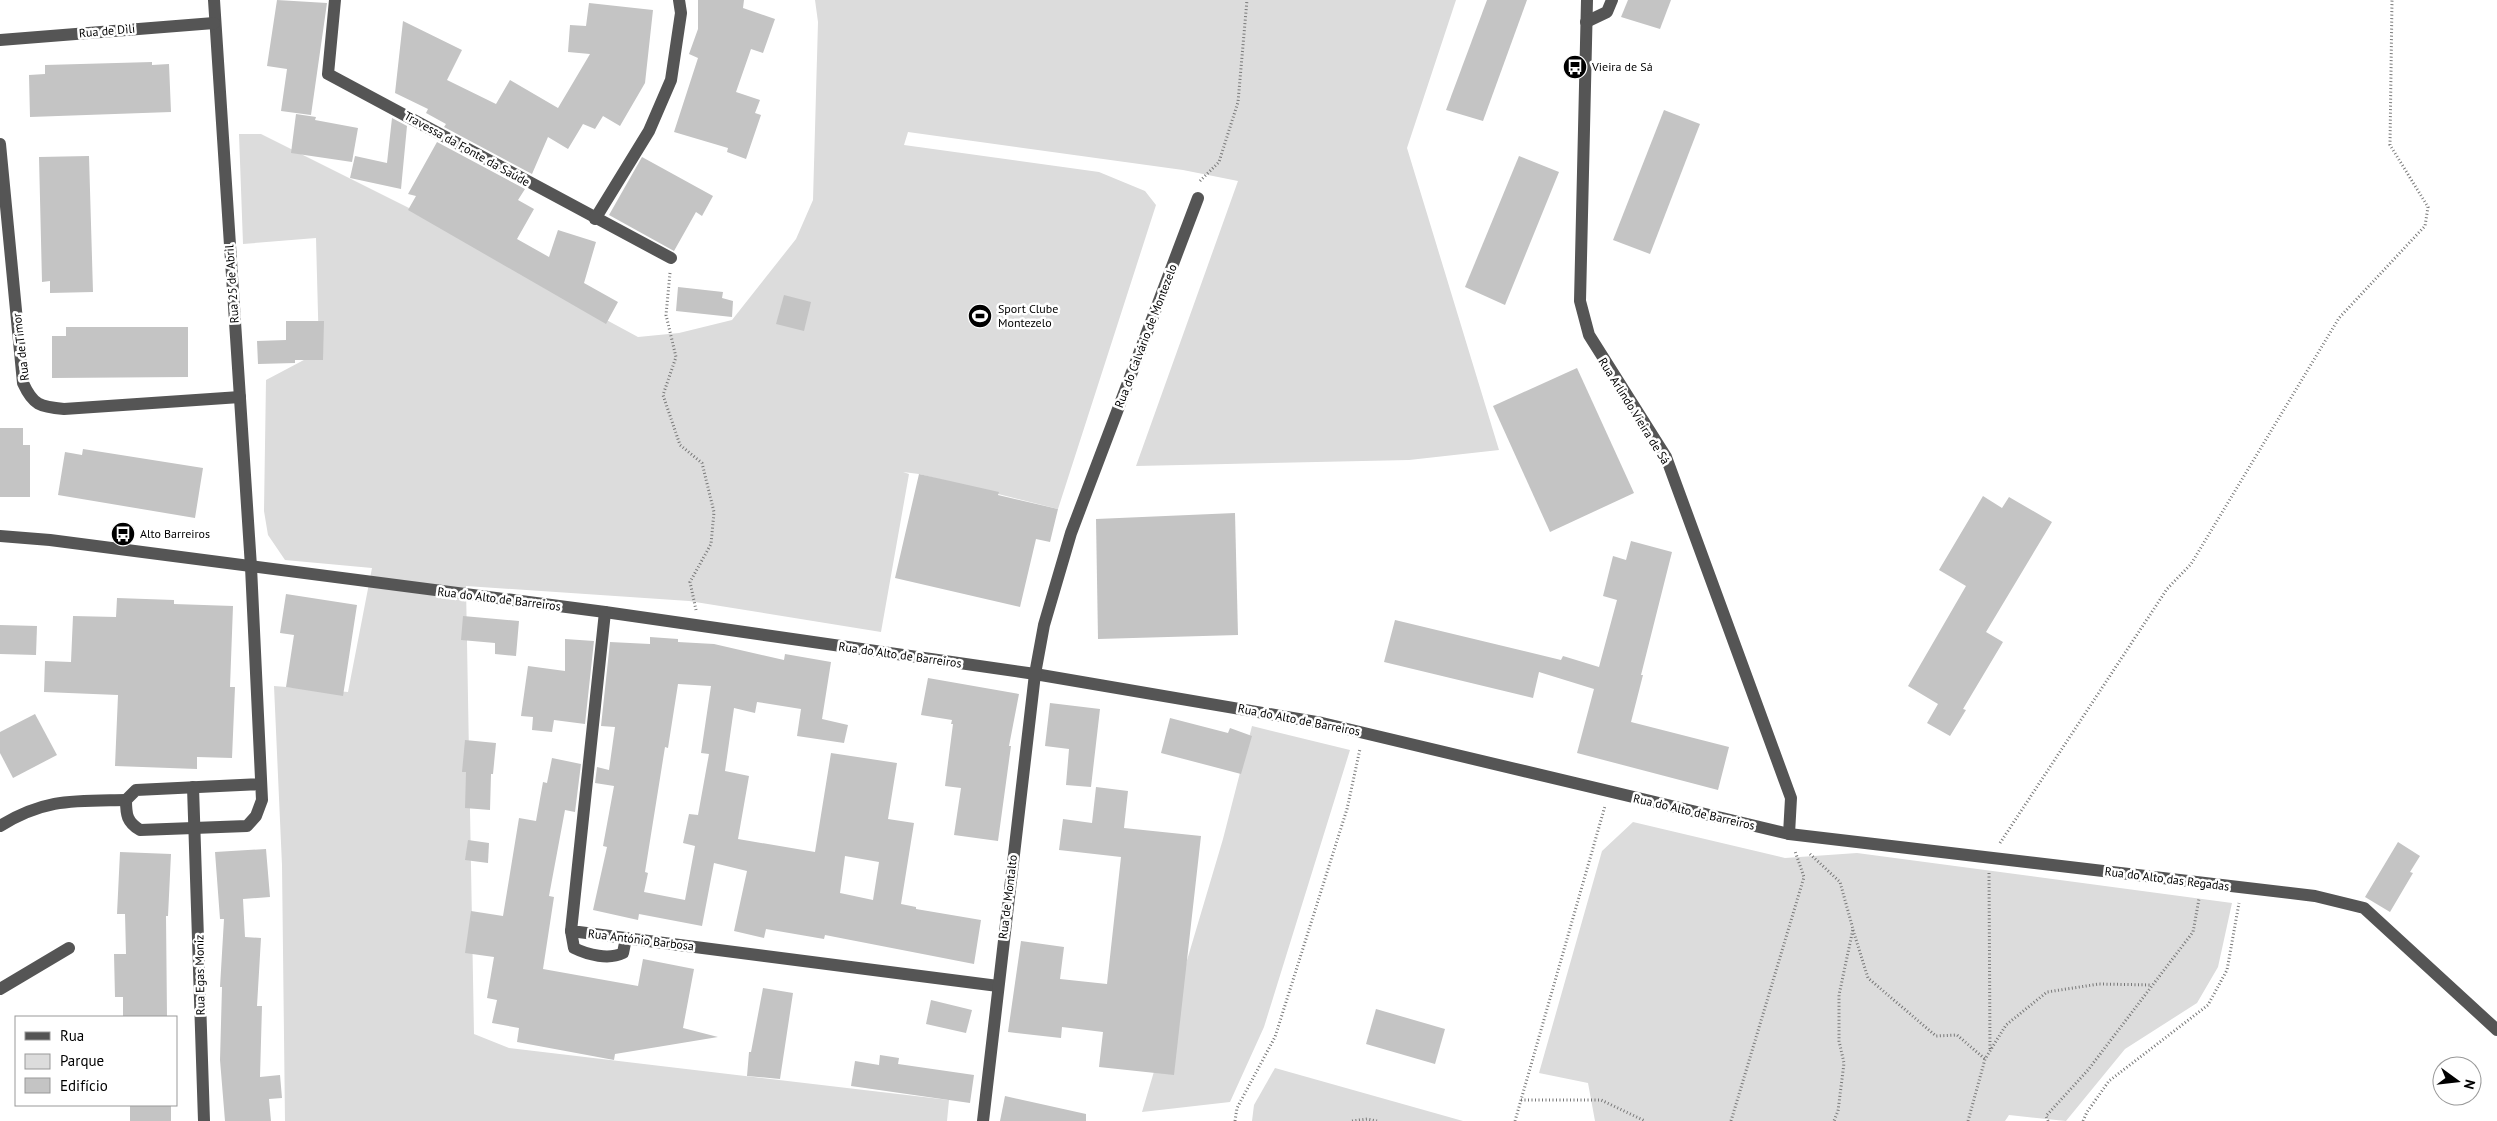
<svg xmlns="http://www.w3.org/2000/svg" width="2497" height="1121" font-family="'PT Sans',sans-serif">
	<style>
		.green { fill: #dcdcdc }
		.building { fill: #c4c4c4; fill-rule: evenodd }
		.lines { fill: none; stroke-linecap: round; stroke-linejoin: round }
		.path { stroke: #777; stroke-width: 3; stroke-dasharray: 1 2.5; stroke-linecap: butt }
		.minor { stroke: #555; stroke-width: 12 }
		.labels { text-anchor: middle; stroke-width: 5; stroke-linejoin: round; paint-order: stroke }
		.street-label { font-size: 12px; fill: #000; stroke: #fff }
		.poi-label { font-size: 12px; fill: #000; stroke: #fff; text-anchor: start }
	</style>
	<rect width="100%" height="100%" fill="#fff"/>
	<g class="green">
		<path d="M815 0H1456L1407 148 1499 450 1409 460 1136 466 1238 181 1183 170 908 132 904 145 1099 172 1145 191 1156 205 1058 509 919 474 903 472 909 474 881 632 689 601 466 586 474 1034 509 1048 949 1100 947 1121H285L282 865 274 686 348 692 372 568 285 560 268 535 264 511 266 380 319 352 316 238 243 244 239 134H261L465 236 588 310 638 337 679 333 732 320 796 239 813 200 818 22Z"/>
		<path d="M1252 726 1350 750 1264 1027 1230 1102 1142 1112 1223 839Z"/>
		<path d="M1633 822 1785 858 1857 853 2232 903 2218 967 2197 1003 2125 1049 2066 1121 2009 1115 2005 1121H1595L1588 1083 1539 1073 1602 851Z"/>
		<path d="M1275 1068 1463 1121H1252L1254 1105Z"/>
	</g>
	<g class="building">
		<path d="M277 0 327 3 311 115 281 111 287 69 267 66Z"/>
		<path d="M698 0H744L743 8 775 19 763 53 751 49 736 92 760 100 755 113 761 115 746 159 727 152 728 148 674 132 698 58 689 54 698 29Z"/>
		<path d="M1487 0H1527L1483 121 1446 110Z"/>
		<path d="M1628 0H1671L1660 29 1621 17Z"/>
		<path d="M589 3 653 10 645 83 620 126 603 116 595 129 583 124 568 149 548 137 532 174 444 127 446 124 426 113 428 109 395 93 403 21 462 50 447 80 496 104 510 80 558 108 590 54 568 52 570 25 586 26Z"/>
		<path d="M152 62V65L169 64 171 112 30 117 29 75 45 74V65Z"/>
		<path d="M1664 110 1700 124 1650 254 1613 240Z"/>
		<path d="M296 114 316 117 315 120 358 128 352 162 291 153Z"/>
		<path d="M392 118 407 126 401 189 350 178 355 156 387 163Z"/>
		<path d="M437 142 525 189 518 200 534 209 517 239 549 257 558 230 596 242 584 283 618 302 606 324 408 210 416 196 408 194Z"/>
		<path d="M89 156 93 292 50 293V281L42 282 39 157Z"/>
		<path d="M1519 156 1559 172 1505 305 1465 287Z"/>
		<path d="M642 157 713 196 702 216 696 212 674 251 609 215Z"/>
		<path d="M678 287 723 292 722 298 733 301 732 317 676 311Z"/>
		<path d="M784 295 811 302 804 331 776 324Z"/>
		<path d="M286 321H324L323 360H295V363L258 364 257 341 286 340Z"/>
		<path d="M66 327H188V377L52 378V336H66Z"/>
		<path d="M1577 368 1634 493 1550 532 1493 406Z"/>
		<path d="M0 428H23V445H30V497H0Z"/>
		<path d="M83 449 203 468 195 518 58 495 65 452 82 455Z"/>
		<path d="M919 474 999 492 998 495 1058 509 1050 542 1036 539 1020 607 895 578Z"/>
		<path d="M1983 496 2002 508 2009 497 2052 522 1986 632 2003 642 1963 709 1966 710 1950 736 1927 723 1938 704 1908 686 1966 586 1939 570Z"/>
		<path d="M1235 513 1238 635 1098 639 1096 519Z"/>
		<path d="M1631 541 1672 552 1641 675H1643L1631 722 1729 747 1718 790 1577 753 1594 689 1539 672 1533 698 1384 662 1395 620 1561 660 1563 656 1599 667 1617 600 1603 596 1613 556 1626 560Z"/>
		<path d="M286 594 357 605 343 696 286 687 294 635 280 633Z"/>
		<path d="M117 598 174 600V604L233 606 230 687H235L232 758 197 757V769L115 766 118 695 44 692 45 661 71 662 73 616 116 617Z"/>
		<path d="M463 616 519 621 516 656 495 654V643L461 640Z"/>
		<path d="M0 625 37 626 36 655 0 654Z"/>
		<path d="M650 637 678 639V642L714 644 784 660 785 654 831 662 822 719 848 725 844 743 797 736 801 709 757 702 755 713 734 708 725 771 749 776 738 839 815 852 831 753 897 763 888 819 914 823 901 904 916 907V909L981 920 974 964 825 935 824 939 766 929 764 938 734 931 747 871 714 863 702 926 639 914 638 920 593 910 607 847 603 846 614 786 595 783 597 767 609 770 615 727 601 726 610 642 650 644ZM678 684 711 686 701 753 709 754 698 815 689 814 683 843 695 846 685 900 644 892 648 873 645 872 665 747 668 748ZM845 856 879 862 873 900 840 893Z"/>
		<path d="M565 639 594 641 585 724 554 720 552 732 532 730 533 717 521 716 528 666 565 671Z"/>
		<path d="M928 678 1019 694 1009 746H1011L998 841 954 835 961 788 945 786 953 724H951L952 720 921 715Z"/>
		<path d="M1050 703 1100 709 1091 787 1066 785 1069 749 1045 746Z"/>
		<path d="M35 714 57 755 13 778 0 753V732Z"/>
		<path d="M1170 718 1228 733 1230 728 1252 736 1241 774 1161 753Z"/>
		<path d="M465 740 496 743 493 774H491L490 810 465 808 466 772H462Z"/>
		<path d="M552 758 581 764 575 812 565 810 549 896 554 897 543 969 638 986 643 959 694 969 683 1028 718 1037 615 1054 614 1060 517 1042 519 1028 492 1023 497 1000 487 998 494 957 465 953 471 911 503 916 519 818 536 821 543 782 547 783Z"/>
		<path d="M1096 787 1128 791 1124 828 1201 836 1174 1075 1099 1067 1103 1032 1062 1027 1061 1038 1008 1032 1021 941 1064 947 1060 979 1107 984 1121 857 1059 850 1063 819 1092 823Z"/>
		<path d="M468 840 489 843 488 863 465 860Z"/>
		<path d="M2398 842 2420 856 2410 872 2413 873 2390 912 2365 897Z"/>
		<path d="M266 849 270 897 243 899 245 937 261 938 257 1006H262L260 1077 280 1075 282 1098 269 1099 271 1121H225L220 1060 222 987H220L224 919H220L215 852Z"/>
		<path d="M120 852 171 854 168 916H166L167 1017H123V997H115L114 954H126L125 914H117Z"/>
		<path d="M763 988 793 993 780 1079 747 1076 749 1052H751Z"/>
		<path d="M931 1000 972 1010 966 1033 926 1024Z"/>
		<path d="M1376 1009 1445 1029 1435 1064 1366 1044Z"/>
		<path d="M880 1055 899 1058 898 1064 974 1075 970 1103 851 1086 855 1061 879 1065Z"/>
		<path d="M1005 1096 1086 1114V1121H1000Z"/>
		<rect x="130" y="1105" width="41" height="16"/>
	</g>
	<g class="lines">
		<g class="path">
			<path d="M1200 181 1219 162 1238 102 1247 0"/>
			<path d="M670 273 666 315 676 357 663 395 680 445 702 463 714 512 711 544 690 582 696 610"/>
			<path d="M2000 843 2167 589 2191 564 2339 318 2425 226 2428 207 2390 145 2392 0"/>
			<path d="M1810 854 1840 882 1853 929 1839 995V1041L1844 1063 1838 1111 1834 1121"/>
			<path d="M1989 873 1990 1050"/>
			<path d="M1853 930 1868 978 1936 1036 1957 1035 1985 1059"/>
			<path d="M1521 1100H1601L1645 1121"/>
			<path d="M1235 1121 1237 1108 1275 1037 1347 809 1360 749"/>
			<path d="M1352 1121 1367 1119 1377 1121"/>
			<path d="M1515 1121 1605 806"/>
			<path d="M1731 1121 1804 877 1795 851"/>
			<path d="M1968 1121 1985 1059 2006 1025 2047 992 2099 984 2152 985"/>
			<path d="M2048 1121 2046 1116 2088 1070 2193 932 2199 899"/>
			<path d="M2083 1121 2087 1112 2109 1081 2208 1005 2227 970 2239 903"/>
		</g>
		<g class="minor">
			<path d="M214 0 251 567 262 800 256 816 247 826 140 830C127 822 126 815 126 800L136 790 260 784"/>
			<path d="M335 0 328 74 671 258"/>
			<path d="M1587 0 1580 301 1589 335 1666 457 1791 798 1789 834"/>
			<path d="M1586 22 1607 12 1612 0"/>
			<path d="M0 40 214 23"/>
			<path d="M0 144 23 383C33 405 40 407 64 409L240 397"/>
			<path d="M595 219 649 131 671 80 681 13 679 0"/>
			<path d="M0 536 50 540 605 612 1035 674 1322 723 1789 834 2315 896 2364 908 2497 1030"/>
			<path d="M605 612 571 931 998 986"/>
			<path d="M193 787 204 1121"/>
			<path d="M0 826C46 798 74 801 126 800"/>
			<path d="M571 931 574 948C588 955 609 960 623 953L626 938"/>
			<path d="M0 989 69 948"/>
			<path d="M983 1121 1035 674 1044 625 1071 533 1198 198"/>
		</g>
	</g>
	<defs>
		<g id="bus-disc" transform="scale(1.25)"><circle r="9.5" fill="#000" stroke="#fff"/><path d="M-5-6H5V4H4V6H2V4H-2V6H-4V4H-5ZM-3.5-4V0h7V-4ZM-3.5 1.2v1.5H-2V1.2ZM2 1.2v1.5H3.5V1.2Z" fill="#fff"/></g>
		<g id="stadium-disc" transform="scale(1.25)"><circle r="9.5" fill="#000" stroke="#fff"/><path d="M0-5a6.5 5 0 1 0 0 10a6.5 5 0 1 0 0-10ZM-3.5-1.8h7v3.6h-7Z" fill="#fff"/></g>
	</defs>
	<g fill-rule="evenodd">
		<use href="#bus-disc" x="1575" y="67"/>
		<use href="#stadium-disc" x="980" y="316"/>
		<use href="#bus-disc" x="123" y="534"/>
	</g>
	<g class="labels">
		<g class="street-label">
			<text transform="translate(107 31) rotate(-5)" y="4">Rua de Dili</text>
			<text transform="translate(467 149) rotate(29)" y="4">Travessa da Fonte da Saúde</text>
			<text transform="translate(232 284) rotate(-94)" y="4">Rua 25 de Abril</text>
			<text transform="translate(1146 336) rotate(-69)" y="4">Rua do Calvário de Montezelo</text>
			<text transform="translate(21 347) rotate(-97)" y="4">Rua de Timor</text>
			<text transform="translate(1634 411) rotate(58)" y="4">Rua Arlindo Vieira de Sá</text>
			<text transform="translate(499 599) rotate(7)" y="4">Rua do Alto de Barreiros</text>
			<text transform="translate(900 655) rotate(8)" y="4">Rua do Alto de Barreiros</text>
			<text transform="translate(1299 720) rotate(11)" y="4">Rua do Alto de Barreiros</text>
			<text transform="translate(1694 812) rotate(13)" y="4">Rua do Alto de Barreiros</text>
			<text transform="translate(2167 879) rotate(7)" y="4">Rua do Alto das Regadas</text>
			<text transform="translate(1008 897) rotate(-83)" y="4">Rua de Montalto</text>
			<text transform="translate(641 940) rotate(7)" y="4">Rua António Barbosa</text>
			<text transform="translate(200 975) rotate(-91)" y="4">Rua Egas Moniz</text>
		</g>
		<g class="poi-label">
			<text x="1592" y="71">Vieira de Sá</text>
			<text x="998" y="313">Sport Clube<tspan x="998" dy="14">Montezelo</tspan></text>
			<text x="140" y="538">Alto Barreiros</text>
		</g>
	</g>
	<rect x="15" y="1016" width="162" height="90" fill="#ffffff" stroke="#999999"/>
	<rect x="25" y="1032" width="25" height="8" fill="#555555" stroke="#999999"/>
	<text x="60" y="1041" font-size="15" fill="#000000">Rua</text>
	<rect x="25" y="1054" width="25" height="15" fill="#dcdcdc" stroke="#999999"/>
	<text x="60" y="1066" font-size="15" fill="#000000">Parque</text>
	<rect x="25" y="1078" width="25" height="15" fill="#c4c4c4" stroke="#999999"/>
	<text x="60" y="1091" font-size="15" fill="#000000">Edifício</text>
	<g transform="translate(2457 1081) rotate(105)"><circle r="24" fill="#ffffff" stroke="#999999"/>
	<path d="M0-4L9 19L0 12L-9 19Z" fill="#000000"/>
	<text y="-8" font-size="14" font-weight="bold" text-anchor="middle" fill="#000000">N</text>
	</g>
</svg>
